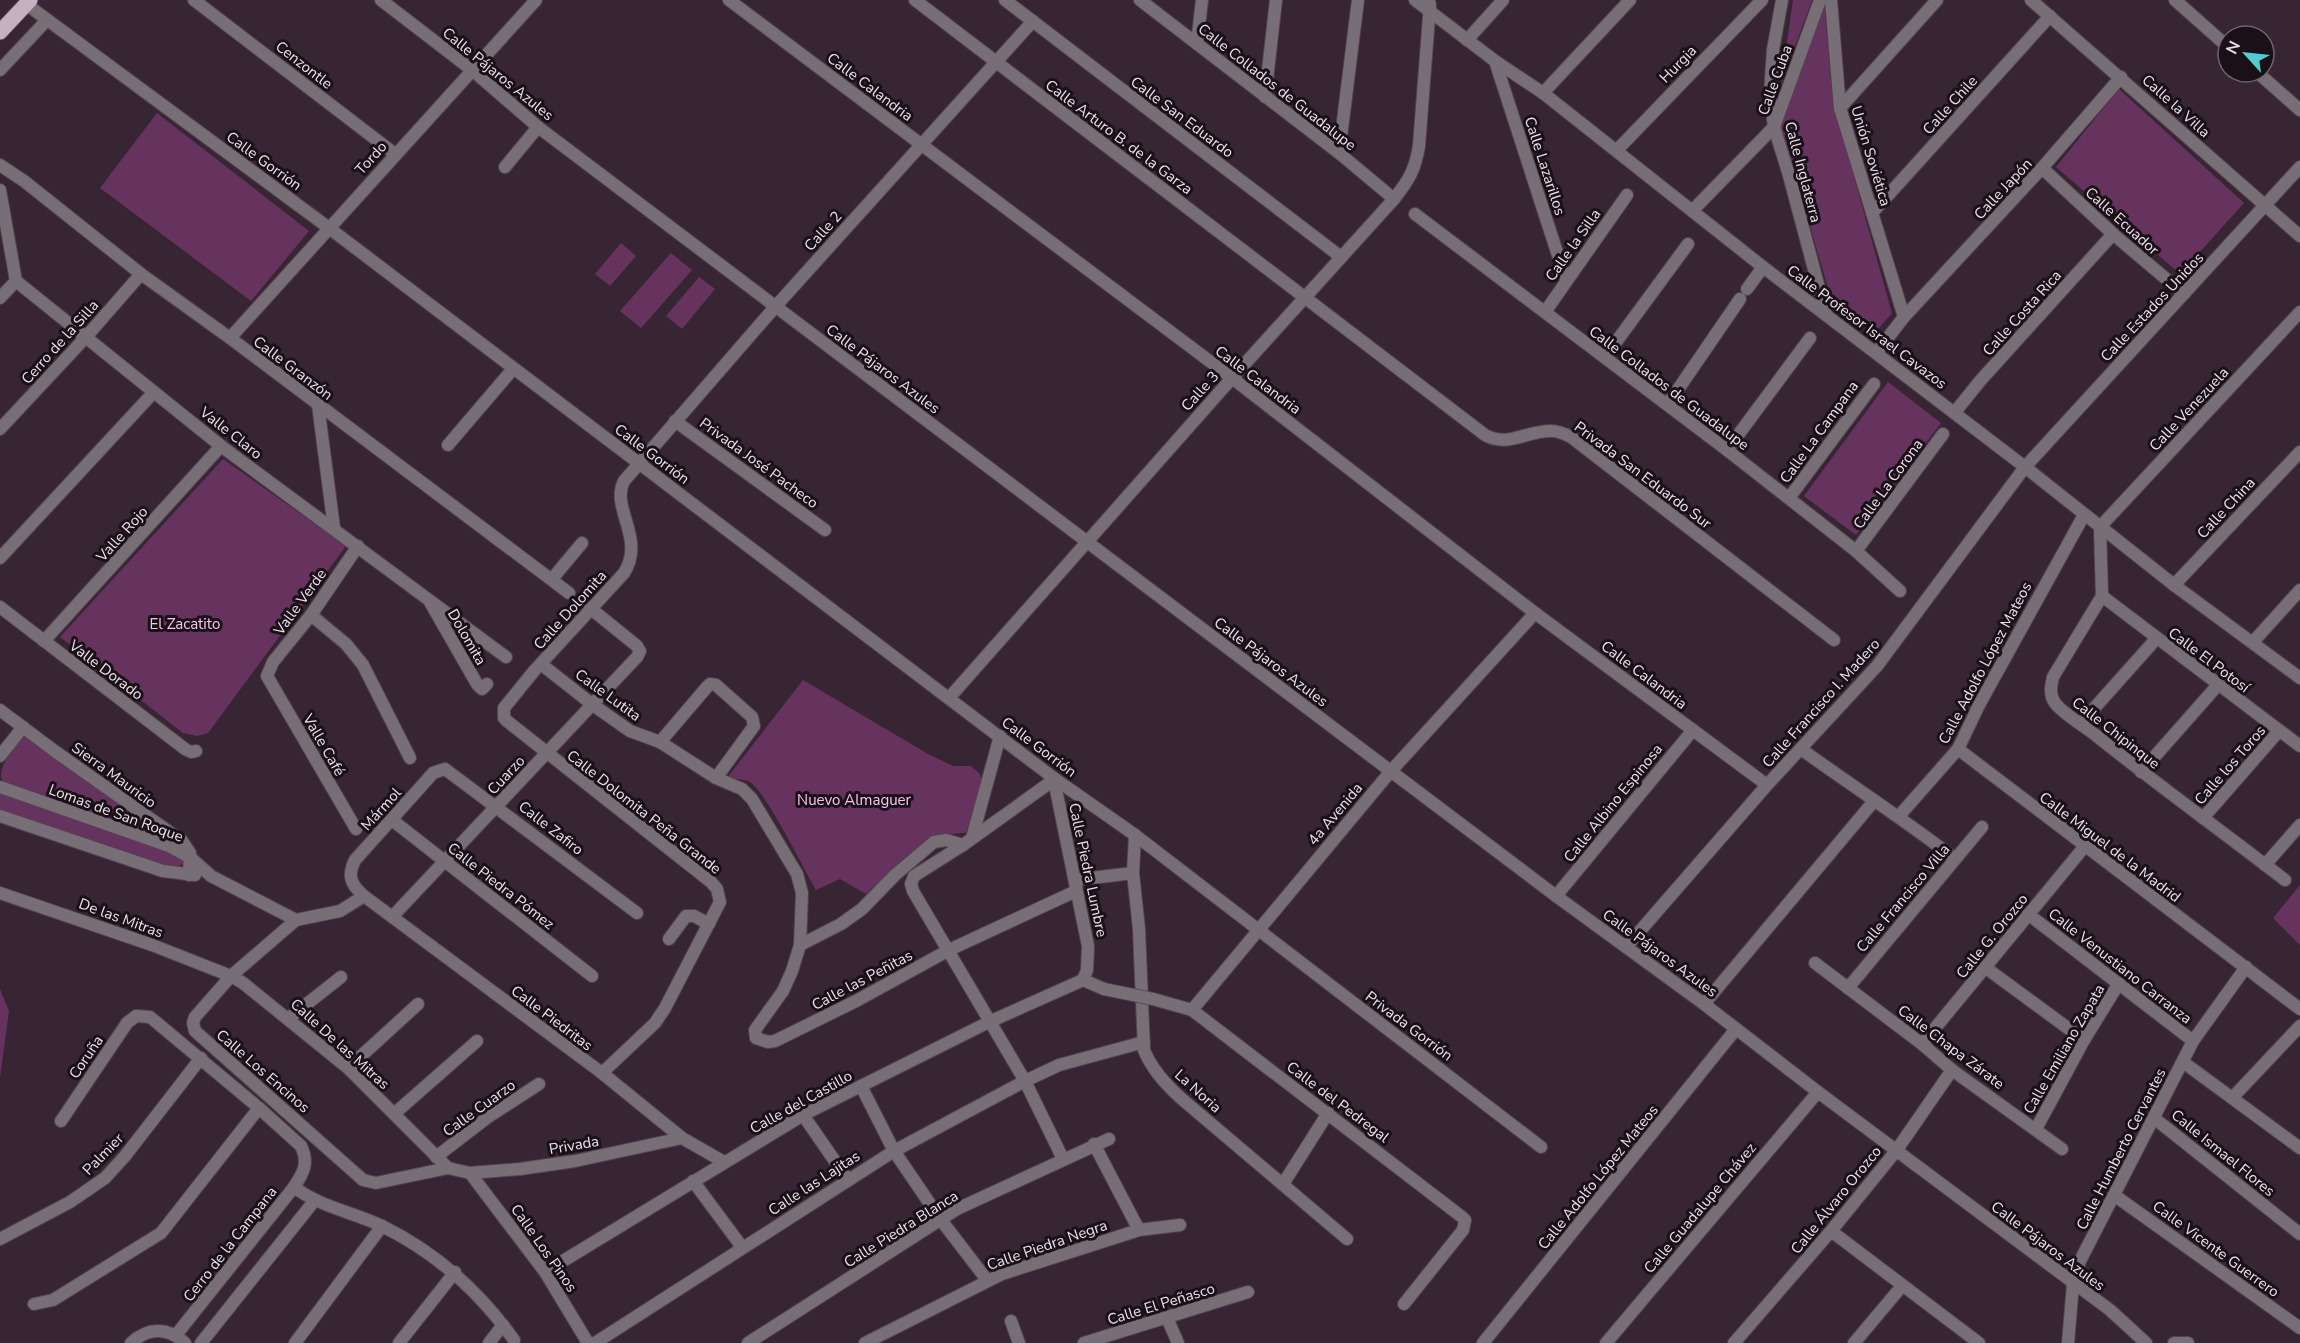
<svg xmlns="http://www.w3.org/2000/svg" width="2300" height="1343" font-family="'Nunito Sans',sans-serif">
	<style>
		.green { fill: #66335e }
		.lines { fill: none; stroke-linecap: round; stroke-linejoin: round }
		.minor-casing { stroke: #544351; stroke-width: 14 }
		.major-casing { stroke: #544351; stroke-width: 17 }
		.minor { stroke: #786e76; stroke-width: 12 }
		.major { stroke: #c5b1c0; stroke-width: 15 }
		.minor-bridge-casing { stroke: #544351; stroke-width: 14; stroke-linecap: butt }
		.minor-bridge { stroke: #786e76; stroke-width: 12 }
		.labels { text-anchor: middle; stroke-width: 6; stroke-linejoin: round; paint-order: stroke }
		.street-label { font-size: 15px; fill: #ede0ea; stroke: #1a1118 }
		.park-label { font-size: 15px; fill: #fac1ef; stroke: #1a1118 }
	</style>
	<rect width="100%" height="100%" fill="#372534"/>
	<g class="green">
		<path d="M1793 0H1812L1781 84Z"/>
		<path d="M1824 1 1833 102 1892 313 1877 330 1831 298 1780 124Z"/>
		<path d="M2119 89 2244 203 2180 274 2056 167Z"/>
		<path d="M157 113 309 231 251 301 100 188Z"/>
		<path d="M621 243 636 256 610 286 595 274Z"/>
		<path d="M671 253 692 270 641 328 620 311Z"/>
		<path d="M699 277 715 289 682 329 666 316Z"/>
		<path d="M1888 382 1941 423 1856 535 1804 496Z"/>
		<path d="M223 459 346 546 208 733 197 736 183 733 60 637Z"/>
		<path d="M803 680 928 754 953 766H971L980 774 982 783 966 833C924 831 894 868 866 894L840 879 816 890C804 870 766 792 750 782 744 779 734 779 727 778Z"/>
		<path d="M26 737 37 741 184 849 10 788C7 785 2 781 1 777 0 765 14 747 21 738Z"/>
		<path d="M0 790 180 855 185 863 176 867 167 866 0 811Z"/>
		<path d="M2300 885V945L2273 918Z"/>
		<path d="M0 989 9 1011 0 1078Z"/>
	</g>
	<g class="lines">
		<g class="minor-casing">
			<g id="minor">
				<path d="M194 0 395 154"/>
				<path d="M381 0 472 70 538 127 1556 896 1704 1004 1818 1092 2110 1310 2146 1343"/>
				<path d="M729 0 1232 378 1535 613 1767 785"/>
				<path d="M915 0 1485 435C1509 448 1527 430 1552 431 1558 431 1565 434 1571 437L1834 640"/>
				<path d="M1005 0 1341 257"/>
				<path d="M1140 0 1339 153 1394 199"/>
				<path d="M1415 0 1495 61 1543 93 1763 267 2025 467 2174 585 2300 678"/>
				<path d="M1782 0 1773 50 1770 94 1774 127 1788 172 1826 314"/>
				<path d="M1831 0 1840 108 1904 317"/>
				<path d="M2031 0 2300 236"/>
				<path d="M2175 0 2228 47"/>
				<path d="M26 4 329 228 1055 779 1135 835 1541 1147"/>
				<path d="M1467 40 1503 0"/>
				<path d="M1197 44 1202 0"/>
				<path d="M1495 61 1566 280"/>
				<path d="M0 70 47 20"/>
				<path d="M2257 72 2300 110"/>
				<path d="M1543 93 1630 0"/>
				<path d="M1265 97 1276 0"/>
				<path d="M1840 108 1937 0"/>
				<path d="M1617 150 1762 0"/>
				<path d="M1339 153 1358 0"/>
				<path d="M0 165 24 181 141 274 230 338 569 593"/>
				<path d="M505 167 538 127"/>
				<path d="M2042 168 2113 234 2184 294"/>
				<path d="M0 190 16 281 221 446 506 657"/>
				<path d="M1692 211 1774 127 1820 0"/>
				<path d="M1872 213 2050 16"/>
				<path d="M1415 214 1727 450 1856 551 1900 591"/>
				<path d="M1747 289 1763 267"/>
				<path d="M0 298 16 281"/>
				<path d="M1545 312 1627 195"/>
				<path d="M230 338 536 0"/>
				<path d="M1876 353 1904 317 2042 168 2121 77"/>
				<path d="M1605 357 1688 244"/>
				<path d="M1668 404 1740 299"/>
				<path d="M318 405 334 528"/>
				<path d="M1955 412 1980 381 2113 234"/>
				<path d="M675 421 825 530"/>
				<path d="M0 429 86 337 141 274"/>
				<path d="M448 445 513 369"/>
				<path d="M1727 450 1810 338"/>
				<path d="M1789 498 1874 384"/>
				<path d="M1856 551 1943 434"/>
				<path d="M0 558 154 392"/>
				<path d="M552 579 582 543"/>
				<path d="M2174 585 2300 452"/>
				<path d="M2102 596 2300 746"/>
				<path d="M430 602 477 684 482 689 487 684"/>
				<path d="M0 607 185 749 191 752 196 751"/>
				<path d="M311 615 346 644 363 665 410 758"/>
				<path d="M44 641 221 446"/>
				<path d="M2253 642 2300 590"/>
				<path d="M541 664 593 705 630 731 660 742 716 778 742 789 752 799 797 874 802 893 800 945 792 971 783 991 755 1030 756 1038 768 1042 775 1041 856 1001 949 950 1076 891"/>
				<path d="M949 698 1232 378 1394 199C1409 180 1415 170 1419 146L1430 4"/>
				<path d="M0 710 56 752 182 841 190 853 189 875"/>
				<path d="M2081 723 2156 639"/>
				<path d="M660 742 707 687 710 684 716 685 752 717 754 726 716 778"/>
				<path d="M1801 749C1852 786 1905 820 1954 858"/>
				<path d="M1958 749 2300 1009"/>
				<path d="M0 756 23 727"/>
				<path d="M2141 772 2217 686"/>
				<path d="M1055 779 963 845 914 876 911 884 913 891 1025 1081 1063 1159"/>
				<path d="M1054 780 1088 946 1087 970 1083 980 1104 989"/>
				<path d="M0 787 169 846 191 858 211 876 296 920 340 911 364 896"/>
				<path d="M0 816 163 871 195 875"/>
				<path d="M1899 816 1958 749 1979 705 2084 515"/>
				<path d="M2203 818 2279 731"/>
				<path d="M392 820 592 976"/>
				<path d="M356 829 267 676 273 662 311 615 358 546"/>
				<path d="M972 838 1000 736"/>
				<path d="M2265 865 2300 825"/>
				<path d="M1133 873 1139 929 1144 1050C1152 1070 1167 1086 1183 1100L1347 1239"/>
				<path d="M1075 880 1133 873 1135 835"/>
				<path d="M2285 880C2223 832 2159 786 2098 737 2087 728 2062 713 2055 703 2049 695 2051 686 2053 677L2102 596 2100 527 2300 312"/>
				<path d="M0 893 152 945 231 976 243 983 348 1068 448 1168"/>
				<path d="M1556 896 1693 730"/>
				<path d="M637 913 445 769 433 773 426 781 355 860C347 876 351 885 364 896L602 1073 682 1138 724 1162"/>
				<path d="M2028 914 2193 1041"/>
				<path d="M392 917 637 657 640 651 637 646 590 608"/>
				<path d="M296 920 231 976 195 1017 193 1023 195 1031 363 1180 376 1183 448 1168 470 1173 520 1169 575 1161 682 1138"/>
				<path d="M669 939 686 916H694L709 924"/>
				<path d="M800 945 841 924 862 909 895 875 934 842 946 840 963 845"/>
				<path d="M1626 947 1767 785 1877 666 2025 467 2300 167"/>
				<path d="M1815 963 1922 1044 1952 1070 2062 1149"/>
				<path d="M1986 968 2084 1040"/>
				<path d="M1848 988 1982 827"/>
				<path d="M1153 999 1192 1010 1391 771 1535 613"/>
				<path d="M1704 1004 1874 801"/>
				<path d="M1192 1010 1462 1217 1465 1220 1463 1230 1404 1304"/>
				<path d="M289 1018 341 977"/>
				<path d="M1922 1044 2085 846"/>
				<path d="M2183 1062 2300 1148"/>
				<path d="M348 1068 418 1004"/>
				<path d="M602 1073 655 1023 665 1008 720 902 717 889 711 882 507 721 504 718V708L534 671 624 573C646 538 610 508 624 481L775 307 1033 21"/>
				<path d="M861 1086 894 1151 941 1220 987 1280"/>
				<path d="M2233 1097 2300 1026"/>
				<path d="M394 1114 477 1041"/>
				<path d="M803 1115 848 1180"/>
				<path d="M2154 1118 2300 1234"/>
				<path d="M61 1121 127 1023 136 1016 150 1017 259 1108 301 1146C309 1163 304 1172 294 1187L176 1335"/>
				<path d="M2036 1129 2084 1040 2119 983"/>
				<path d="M1094 1144 1139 1230"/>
				<path d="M436 1157 488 1117 539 1084"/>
				<path d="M470 1173 545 1272 588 1343"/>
				<path d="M693 1181 742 1247"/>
				<path d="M1283 1184 1328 1113"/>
				<path d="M294 1187C320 1207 353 1212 382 1226 437 1253 479 1291 514 1340"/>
				<path d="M2114 1195 2300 1328"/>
				<path d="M1831 1231 1979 1343"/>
				<path d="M0 1239 70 1202 105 1178 125 1156 201 1058"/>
				<path d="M545 1272 803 1115 989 1022 1083 980"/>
				<path d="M34 1304 53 1300 161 1233 259 1108"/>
				<path d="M1167 1318 1178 1343"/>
				<path d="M1011 1321 1019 1343"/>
				<path d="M131 1343C148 1327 168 1327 185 1343"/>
				<path d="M201 1343 315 1200"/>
				<path d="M295 1343 382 1226"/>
				<path d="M399 1343 455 1272"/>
				<path d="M489 1343 503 1325"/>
				<path d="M595 1343 894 1151 1025 1081 1059 1065 1144 1042"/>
				<path d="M748 1343 957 1209 1109 1139"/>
				<path d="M865 1343 1002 1274 1139 1230 1180 1225"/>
				<path d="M1084 1343 1248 1292"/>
				<path d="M1483 1343 1736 1029"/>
				<path d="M1606 1343 1818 1092"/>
				<path d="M1734 1343 1831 1231 1896 1151 1952 1070"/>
				<path d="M1854 1343 1902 1286"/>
				<path d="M2068 1343 2073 1284 2080 1261 2193 1041 2246 967"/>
				<path d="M2174 1343H2188"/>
			</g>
		</g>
		<g class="major-casing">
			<path id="major" d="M0 32 30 0"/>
		</g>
		<use href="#minor" class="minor"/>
		<use href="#major" class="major"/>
		<g class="minor-bridge-casing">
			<path id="minor-bridge" d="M1104 989 1153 999"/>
		</g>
		<use href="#minor-bridge" class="minor-bridge"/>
	</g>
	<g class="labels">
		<g class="street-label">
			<text transform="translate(1678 64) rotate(-46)" y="5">Hurgia</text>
			<text transform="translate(304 65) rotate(38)" y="5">Cenzontle</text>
			<text transform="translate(498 74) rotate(39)" y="5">Calle Pájaros Azules</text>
			<text transform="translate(1775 80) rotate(-70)" y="5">Calle Cuba</text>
			<text transform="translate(870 87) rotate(37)" y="5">Calle Calandria</text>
			<text transform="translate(1277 87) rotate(38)" y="5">Calle Collados de Guadalupe</text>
			<text transform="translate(1950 105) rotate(-48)" y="5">Calle Chile</text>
			<text transform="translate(2176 106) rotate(42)" y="5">Calle la Villa</text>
			<text transform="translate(1182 117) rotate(37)" y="5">Calle San Eduardo</text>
			<text transform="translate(1119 137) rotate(37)" y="5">Calle Arturo B. de la Garza</text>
			<text transform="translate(1871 156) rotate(73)" y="5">Unión Soviética</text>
			<text transform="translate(371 158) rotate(-48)" y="5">Tordo</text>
			<text transform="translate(264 161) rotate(36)" y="5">Calle Gorrión</text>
			<text transform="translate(1545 166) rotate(72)" y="5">Calle Lazarillos</text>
			<text transform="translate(1803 172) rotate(75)" y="5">Calle Inglaterra</text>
			<text transform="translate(2003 189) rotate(-47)" y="5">Calle Japón</text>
			<text transform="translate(2122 221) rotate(42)" y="5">Calle Ecuador</text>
			<text transform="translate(823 231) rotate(-48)" y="5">Calle 2</text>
			<text transform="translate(1573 245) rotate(-55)" y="5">Calle la Silla</text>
			<text transform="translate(2152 307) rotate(-47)" y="5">Calle Estados Unidos</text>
			<text transform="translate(2022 313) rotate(-48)" y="5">Calle Costa Rica</text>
			<text transform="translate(1867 327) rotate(37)" y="5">Calle Profesor Israel Cavazos</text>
			<text transform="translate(60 342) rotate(-48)" y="5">Cerro de la Silla</text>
			<text transform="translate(293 368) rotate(37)" y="5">Calle Granzón</text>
			<text transform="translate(883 369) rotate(37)" y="5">Calle Pájaros Azules</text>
			<text transform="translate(1258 380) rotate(37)" y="5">Calle Calandria</text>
			<text transform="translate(1669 388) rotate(37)" y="5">Calle Collados de Guadalupe</text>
			<text transform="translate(1200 391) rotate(-48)" y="5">Calle 3</text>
			<text transform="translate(2189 409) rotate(-47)" y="5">Calle Venezuela</text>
			<text transform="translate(1819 432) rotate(-54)" y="5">Calle La Campana</text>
			<text transform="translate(231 433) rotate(38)" y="5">Valle Claro</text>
			<text transform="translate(652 454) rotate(37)" y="5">Calle Gorrión</text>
			<text transform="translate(759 463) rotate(36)" y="5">Privada José Pacheco</text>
			<text transform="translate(1643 475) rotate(37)" y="5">Privada San Eduardo Sur</text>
			<text transform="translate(1888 484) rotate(-54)" y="5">Calle La Corona</text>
			<text transform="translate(2226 508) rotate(-47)" y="5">Calle China</text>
			<text transform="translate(122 534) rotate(-48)" y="5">Valle Rojo</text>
			<text transform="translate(300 602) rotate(-54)" y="5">Valle Verde</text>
			<text transform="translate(570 610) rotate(-48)" y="5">Calle Dolomita</text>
			<text transform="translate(467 637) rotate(60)" y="5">Dolomita</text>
			<text transform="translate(2209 660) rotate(37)" y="5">Calle El Potosí</text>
			<text transform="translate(1271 662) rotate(37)" y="5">Calle Pájaros Azules</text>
			<text transform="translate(1985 663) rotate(-62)" y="5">Calle Adolfo López Mateos</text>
			<text transform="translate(106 670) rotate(37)" y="5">Valle Dorado</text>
			<text transform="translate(1644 675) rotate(37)" y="5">Calle Calandria</text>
			<text transform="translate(608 695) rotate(36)" y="5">Calle Lutita</text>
			<text transform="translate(1821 703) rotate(-48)" y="5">Calle Francisco I. Madero</text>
			<text transform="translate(2116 733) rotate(38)" y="5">Calle Chipinque</text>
			<text transform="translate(324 745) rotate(60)" y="5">Valle Café</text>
			<text transform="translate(1039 747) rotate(37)" y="5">Calle Gorrión</text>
			<text transform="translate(2230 765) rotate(-49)" y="5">Calle los Toros</text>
			<text transform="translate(114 775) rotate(36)" y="5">Sierra Mauricio</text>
			<text transform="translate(506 775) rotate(-47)" y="5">Cuarzo</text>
			<text transform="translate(1613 803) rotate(-51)" y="5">Calle Albino Espinosa</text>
			<text transform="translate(381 809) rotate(-48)" y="5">Mármol</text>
			<text transform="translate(644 812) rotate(38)" y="5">Calle Dolomita Peña Grande</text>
			<text transform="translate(116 813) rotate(20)" y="5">Lomas de San Roque</text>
			<text transform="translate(1335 814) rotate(-50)" y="5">4a Avenida</text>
			<text transform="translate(551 828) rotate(38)" y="5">Calle Zafiro</text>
			<text transform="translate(2110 847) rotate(37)" y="5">Calle Miguel de la Madrid</text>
			<text transform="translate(1088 870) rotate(78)" y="5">Calle Piedra Lumbre</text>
			<text transform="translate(501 886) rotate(38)" y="5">Calle Piedra Pómez</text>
			<text transform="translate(1903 898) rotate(-50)" y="5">Calle Francisco Villa</text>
			<text transform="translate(121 918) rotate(20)" y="5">De las Mitras</text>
			<text transform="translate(1992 936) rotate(-51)" y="5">Calle G. Orozco</text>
			<text transform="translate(1660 953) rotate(36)" y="5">Calle Pájaros Azules</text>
			<text transform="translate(2120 966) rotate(38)" y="5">Calle Venustiano Carranza</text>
			<text transform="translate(862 980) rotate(-28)" y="5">Calle las Peñitas</text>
			<text transform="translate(552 1018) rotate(37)" y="5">Calle Piedritas</text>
			<text transform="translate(1409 1026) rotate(37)" y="5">Privada Gorrión</text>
			<text transform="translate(340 1044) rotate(42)" y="5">Calle De las Mitras</text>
			<text transform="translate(1951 1047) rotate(37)" y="5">Calle Chapa Zárate</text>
			<text transform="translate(2064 1049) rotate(-60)" y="5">Calle Emiliano Zapata</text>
			<text transform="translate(86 1057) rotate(-56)" y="5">Coruña</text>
			<text transform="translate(263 1071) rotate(41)" y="5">Calle Los Encinos</text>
			<text transform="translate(1198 1091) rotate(42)" y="5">La Noria</text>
			<text transform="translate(801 1102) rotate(-29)" y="5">Calle del Castillo</text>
			<text transform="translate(1338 1102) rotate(37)" y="5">Calle del Pedregal</text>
			<text transform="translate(479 1108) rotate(-36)" y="5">Calle Cuarzo</text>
			<text transform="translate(574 1145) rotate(-10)" y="5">Privada</text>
			<text transform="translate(2121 1149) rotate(-63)" y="5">Calle Humberto Cervantes</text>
			<text transform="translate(2223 1153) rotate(39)" y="5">Calle Ismael Flores</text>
			<text transform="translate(103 1154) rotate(-46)" y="5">Palmier</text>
			<text transform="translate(1598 1177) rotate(-51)" y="5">Calle Adolfo López Mateos</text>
			<text transform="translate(814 1183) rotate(-33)" y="5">Calle las Lajitas</text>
			<text transform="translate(1836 1200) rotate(-51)" y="5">Calle Álvaro Orozco</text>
			<text transform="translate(1700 1208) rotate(-50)" y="5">Calle Guadalupe Chávez</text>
			<text transform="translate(901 1229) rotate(-32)" y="5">Calle Piedra Blanca</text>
			<text transform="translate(230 1244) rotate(-52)" y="5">Cerro de la Campana</text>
			<text transform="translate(1047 1245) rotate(-19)" y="5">Calle Piedra Negra</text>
			<text transform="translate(2048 1246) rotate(37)" y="5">Calle Pájaros Azules</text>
			<text transform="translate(544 1248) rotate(55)" y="5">Calle Los Pinos</text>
			<text transform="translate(2216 1249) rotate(36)" y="5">Calle Vicente Guerrero</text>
			<text transform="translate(1161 1304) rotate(-17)" y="5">Calle El Peñasco</text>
		</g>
		<g class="park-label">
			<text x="185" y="629">El Zacatito</text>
			<text x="854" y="805">Nuevo Almaguer</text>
		</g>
	</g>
	<g transform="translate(2246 54) rotate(297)"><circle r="28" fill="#1a1118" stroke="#6e646c" stroke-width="1.5"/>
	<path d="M0-4.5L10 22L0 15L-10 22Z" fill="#52cdcf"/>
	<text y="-9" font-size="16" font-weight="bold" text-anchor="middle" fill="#ede0ea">N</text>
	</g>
</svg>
